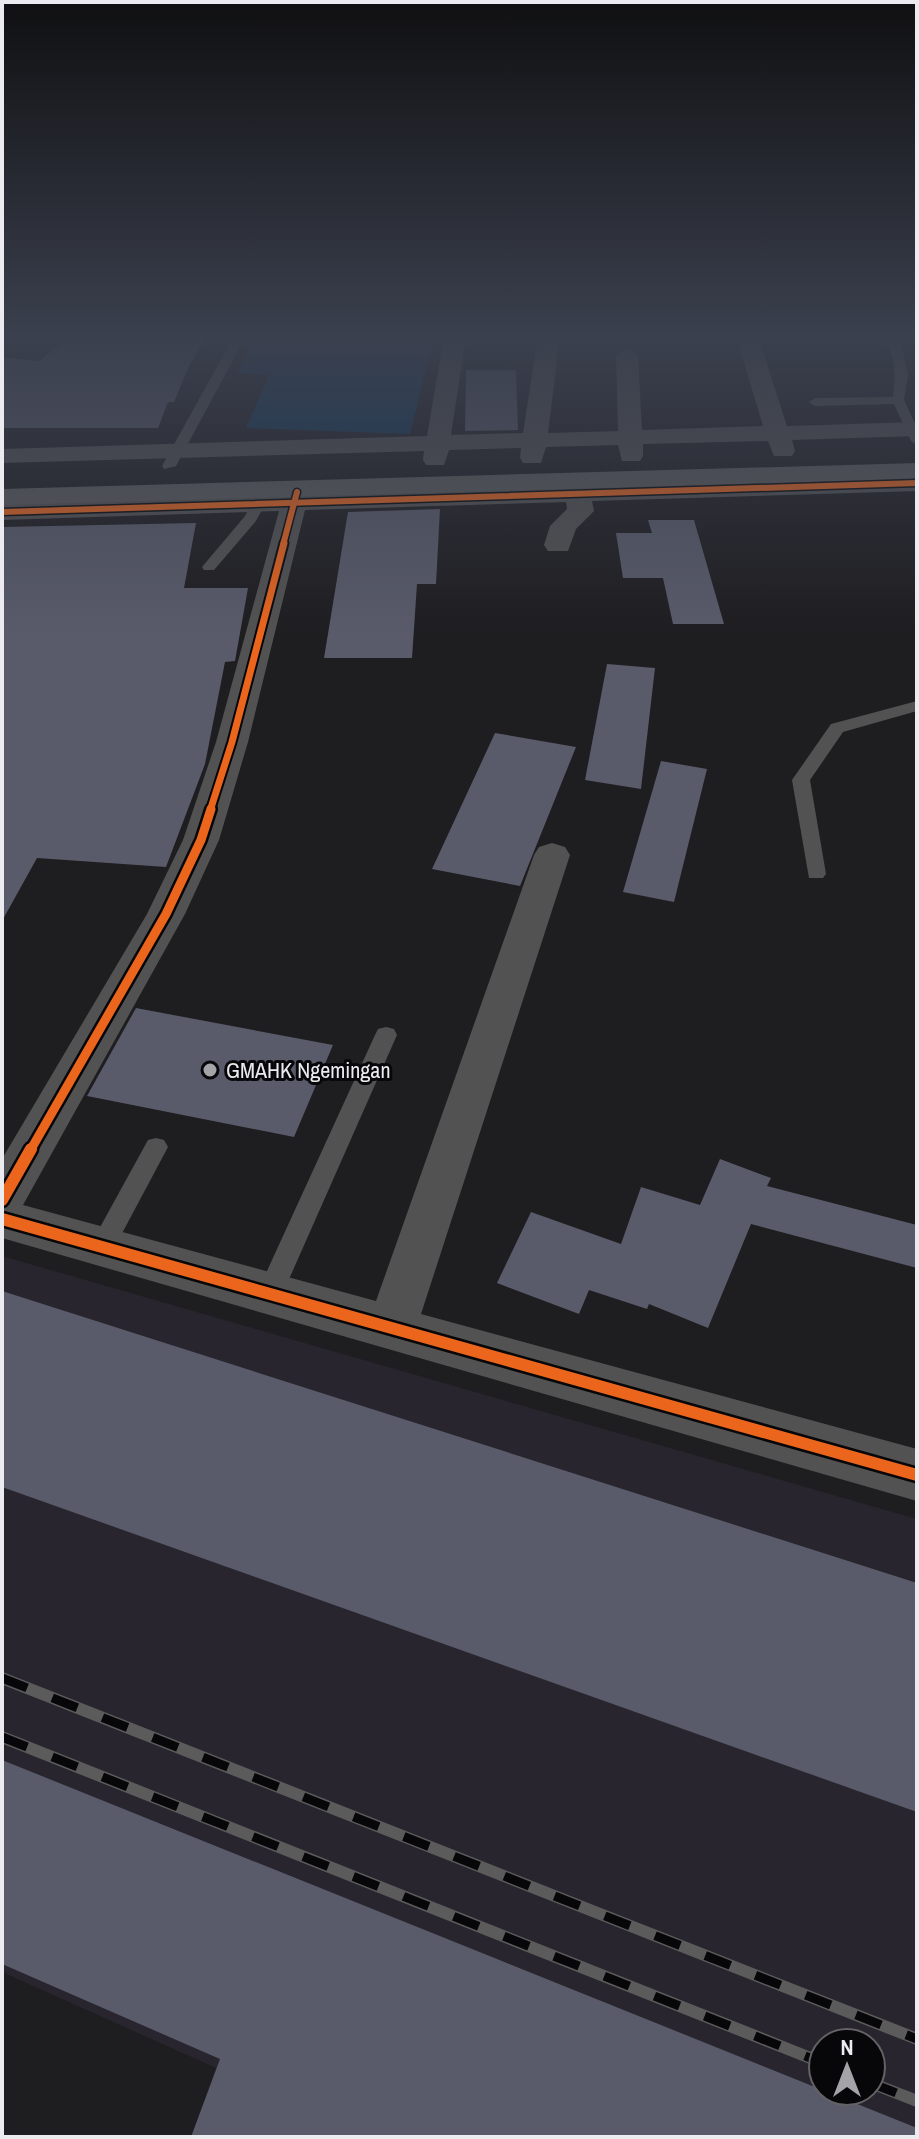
<svg xmlns="http://www.w3.org/2000/svg" width="919" height="2139" font-family="'Archivo Narrow',sans-serif">
	<style>
		.built { fill: #28252e; fill-rule: evenodd }
		.water { fill: #0c365a }
		.building { fill: #595b6a }
		.lines { fill: none; stroke-linecap: round; stroke-linejoin: round }
		.service { fill: #525252; fill-rule: evenodd }
		.minor { fill: #525252; fill-rule: evenodd }
		.primary { fill: #5d5c5d; fill-rule: evenodd }
		.rail-casing { stroke: #5b5b5c; stroke-width: 12 }
		.rail { stroke: #070709; stroke-width: 9; stroke-dasharray: 27; stroke-linecap: butt }
		.cycleway-far3-casing { stroke: #070709; stroke-width: 9 }
		.cycleway-far2-casing { stroke: #070709; stroke-width: 11 }
		.cycleway-far1-casing { stroke: #070709; stroke-width: 14 }
		.cycleway-casing { stroke: #070709; stroke-width: 17 }
		.cycleway-far3 { stroke: #eb651d; stroke-width: 6 }
		.cycleway-far2 { stroke: #eb651d; stroke-width: 7 }
		.cycleway-far1 { stroke: #eb651d; stroke-width: 9 }
		.cycleway { stroke: #eb651d; stroke-width: 12 }
		.poi-dot { fill: #a4a3a7; stroke: #070709; stroke-width: 3 }
		.labels { text-anchor: middle; stroke-width: 6; stroke-linejoin: round; paint-order: stroke }
		.poi-label { font-size: 22px; fill: #ecebef; stroke: #070709; text-anchor: start }
	</style>
	<rect width="100%" height="100%" fill="#1e1d20"/>
	<path class="built" d="M2 1256 917 1519V2137H191L216 2068 2 1972ZM823 2043H871V2091H823Z"/>
	<path class="water" d="M255 336H434L410 434 246 428 269 375 237 373Z"/>
	<g class="building">
		<path d="M71 336H207L189 366 174 402H168L158 428H2V357L39 361Z"/>
		<path d="M466 370H516L518 430 465 431Z"/>
		<path d="M440 509 436 584H417L412 658H324L348 512Z"/>
		<path d="M648 520H694L724 624H673L663 578H623L616 533H652Z"/>
		<path d="M196 523 184 588H248L235 661 225 662 205 764 166 867 37 858 2 921V527Z"/>
		<path d="M607 664 655 668 641 789 585 780Z"/>
		<path d="M495 733 576 747 520 886 432 869Z"/>
		<path d="M661 761 707 769 674 902 623 892Z"/>
		<path d="M136 1008 333 1045 294 1137 87 1096Z"/>
		<path d="M720 1159 771 1178 767 1186 917 1225V1268L751 1224 708 1328 649 1304 647 1309 589 1290 579 1314 497 1283 531 1212 621 1244 641 1187 700 1205Z"/>
		<path d="M2 1291 917 1583V1812L2 1487Z"/>
		<path d="M2 1760 917 2128V2137H191L220 2059 2 1964Z"/>
	</g>
	<g class="lines">
		<g class="service">
			<path d="M234 336H246L176 466 164 469 162 466Z"/>
			<path d="M884 336H894L902 348 908 375 904 400 917 428V445L911 441 894 404 815 406 809 402 815 398 893 397C896 374 895 356 884 336Z"/>
			<path d="M260 488 272 491 256 521 214 570H204L202 567 245 516Z"/>
			<path d="M917 701V711L843 732 810 780 826 874 823 878H809L792 780 831 724Z"/>
			<path d="M386 1027 394 1029 397 1035 282 1295 278 1303 269 1306 260 1303 256 1295 375 1035 378 1029Z"/>
			<path d="M156 1138 164 1140 168 1147 111 1254 102 1258 93 1254 90 1247 93 1240 148 1140Z"/>
		</g>
		<g class="minor">
			<path d="M444 336H466L451 435 523 433 538 336H560L548 433 618 431 616 355 627 348 638 355 642 430 763 426 736 336H758L787 426 917 422V436L792 440 795 451 792 456H774L768 441 643 444V456L640 461H622L618 445 546 447 541 463H523L520 458 521 448 449 450 444 465H426L423 460 424 451 2 463V449L427 436Z"/>
			<path d="M917 475V491L592 501 594 511 576 529 568 551H548L544 545 550 526 567 509 566 502 305 510 248 742 219 840 185 914 23 1205 376 1301 534 855 539 847 552 843 565 847 570 855 421 1314 917 1449V1501L2 1238V1159L147 914 183 840 216 742 279 511 2 520V504L283 495 288 486H306L309 494Z"/>
		</g>
		<path class="primary" d="M917 463V479L2 505V489Z"/>
		<g class="rail-casing">
			<g id="rail">
				<path d="M2 1678 917 2039"/>
				<path d="M2 1737 823 2063"/>
				<path d="M871 2083 917 2101"/>
			</g>
		</g>
		<use href="#rail" class="rail"/>
		<g class="cycleway-far3-casing">
			<g id="cycleway-far3">
				<path d="M2 512 917 483"/>
				<path d="M283 545 297 492"/>
			</g>
		</g>
		<g class="cycleway-far2-casing">
			<path id="cycleway-far2" d="M210 811 232 742 284 543"/>
		</g>
		<g class="cycleway-far1-casing">
			<path id="cycleway-far1" d="M30 1151 166 914 201 840 211 809"/>
		</g>
		<g class="cycleway-casing">
			<g id="cycleway">
				<path d="M2 1200 31 1149"/>
				<path d="M2 1219 917 1475"/>
			</g>
		</g>
		<use href="#cycleway-far3" class="cycleway-far3"/>
		<use href="#cycleway-far2" class="cycleway-far2"/>
		<use href="#cycleway-far1" class="cycleway-far1"/>
		<use href="#cycleway" class="cycleway"/>
	</g>
	<linearGradient id="sky" x2="0" y2="1"><stop stop-color="#101012"/><stop offset="0.53" stop-color="#3b404e"/><stop offset="1" stop-color="#3b404e" stop-opacity="0"/></linearGradient>
	<rect width="919" height="635" fill="url(#sky)"/>
	<circle class="poi-dot" cx="210" cy="1070" r="8"/>
	<g class="labels">
		<g class="poi-label">
			<text x="226" y="1078">GMAHK Ngemingan</text>
		</g>
	</g>
	<rect width="919" height="2139" fill="none" stroke="#ecebef" stroke-width="8"/>
	<g transform="translate(847 2067)"><circle r="38" fill="#070709" stroke="#636265" stroke-width="2"/>
	<path d="M0-6L14 30L0 20L-14 30Z" fill="#a4a3a7"/>
	<text y="-12" font-size="22" font-weight="bold" text-anchor="middle" fill="#ecebef">N</text>
	</g>
</svg>
